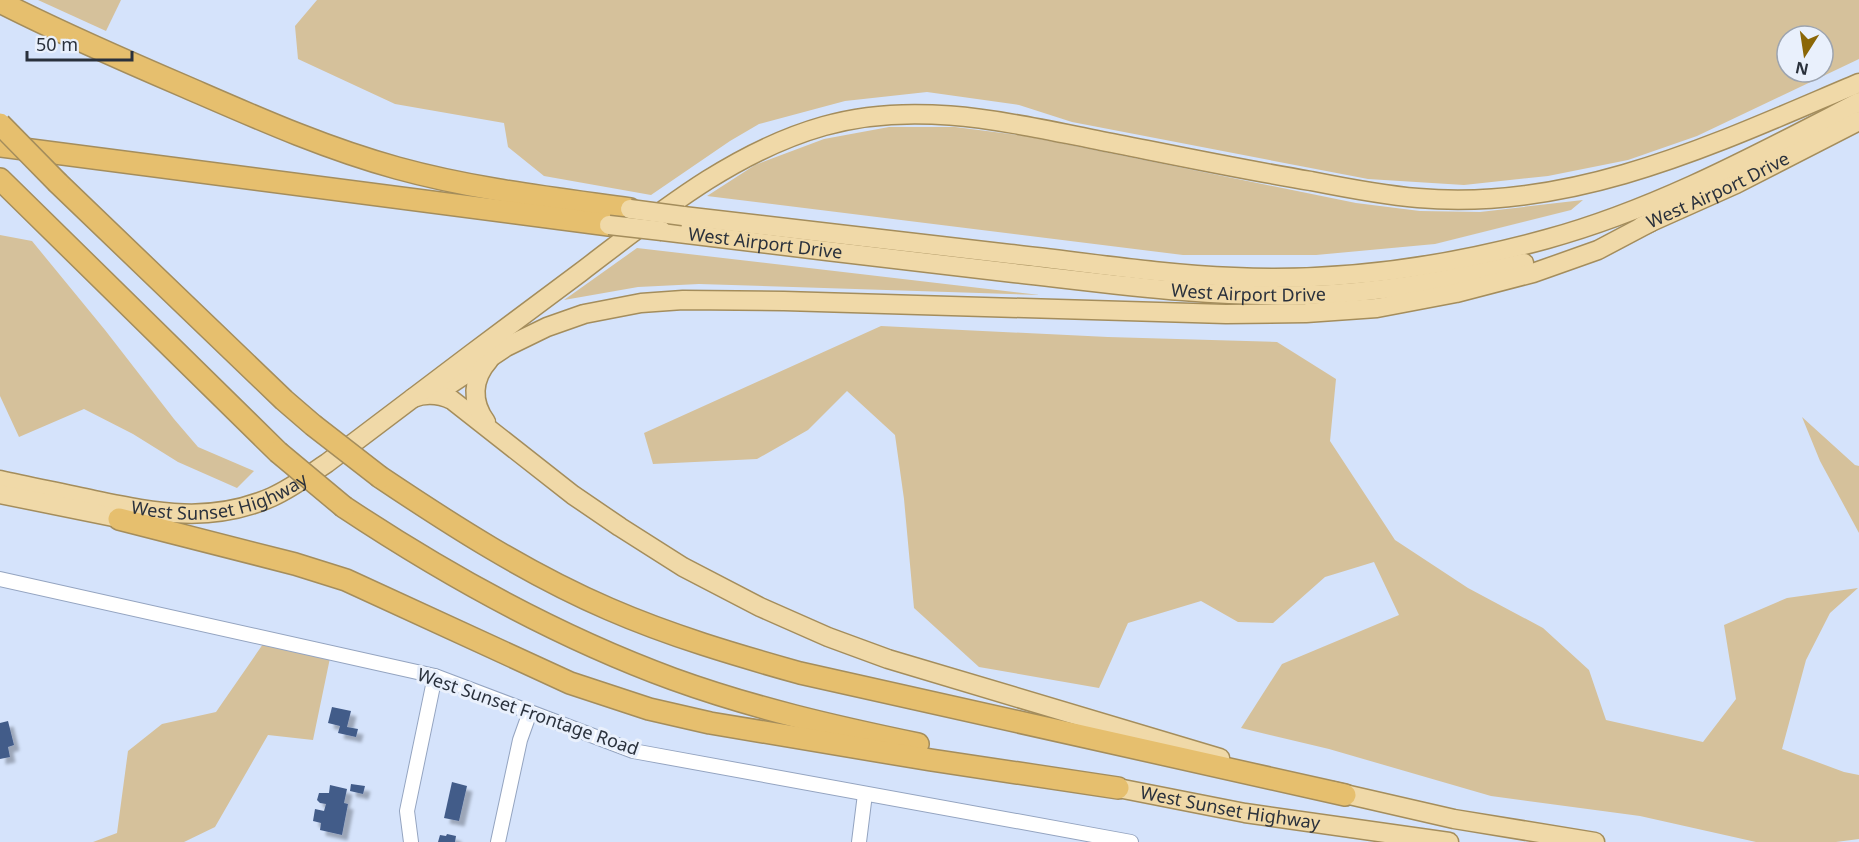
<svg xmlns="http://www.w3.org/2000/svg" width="1859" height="842" font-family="'Noto Sans',sans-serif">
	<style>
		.green { fill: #d5c19b; fill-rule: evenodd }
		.building { fill: #435c89; filter: url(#shadow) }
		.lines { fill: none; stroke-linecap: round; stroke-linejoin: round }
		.minor-casing { stroke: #94a4c0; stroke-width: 16 }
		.major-casing { stroke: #a48d5c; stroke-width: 21 }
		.highway-casing { stroke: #a48d5c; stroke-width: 24 }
		.minor { stroke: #fff; stroke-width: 14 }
		.major { stroke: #f0d9a8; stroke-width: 18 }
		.highway { stroke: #e6bf6e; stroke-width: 21 }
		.major-bridge-casing { stroke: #a48d5c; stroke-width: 21; stroke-linecap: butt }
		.highway-bridge-casing { stroke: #a48d5c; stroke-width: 24; stroke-linecap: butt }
		.major-bridge { stroke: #f0d9a8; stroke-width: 18 }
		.highway-bridge { stroke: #e6bf6e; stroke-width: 21 }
		.labels { text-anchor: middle; stroke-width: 6; stroke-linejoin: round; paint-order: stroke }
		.street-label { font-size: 18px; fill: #2a313c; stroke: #e9f0fc }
	</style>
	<defs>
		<filter id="shadow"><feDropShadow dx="5.5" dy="5.5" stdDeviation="1.5" flood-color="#0004"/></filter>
	</defs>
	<rect width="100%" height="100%" fill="#d5e3fb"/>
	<g class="green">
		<path d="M38 0H121L106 31Z"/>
		<path d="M317 0H1859V59L1697 136 1628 160 1548 176 1464 185 1368 179 1072 122 1019 105 927 92 845 101 759 124 730 141 651 195 544 176 508 147 504 123 395 104 298 59 295 26ZM1787 36H1823V72H1787Z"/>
		<path d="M889 127H955L1025 136 1356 203 1420 211 1480 212 1583 200 1571 210 1435 244 1316 255H1183L707 196 755 165 824 139Z"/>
		<path d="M0 235 32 241 105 330 174 419 198 447 254 471 237 488 178 462 133 434 84 409 19 437 0 396Z"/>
		<path d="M637 248 1040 295 699 284 638 287 564 300Z"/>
		<path d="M881 326 1108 337 1277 342 1336 379 1330 441 1395 540 1468 588 1543 628 1589 670 1606 720 1703 742 1736 699 1724 625 1787 598 1858 588 1830 613 1806 660 1782 749 1844 772 1859 775V839L1836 842H1756L1640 816 1491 796 1329 749 1241 728 1282 664 1399 615 1374 562 1325 577 1273 623 1238 622 1201 601 1128 623 1099 688 979 667 914 608 904 499 895 435 847 391 808 430 757 459 653 464 644 433Z"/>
		<path d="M1802 417 1855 465 1859 466V533L1820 461Z"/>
		<path d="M263 644 330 658 313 740 268 735 215 827 184 842H93L117 833 128 751 162 724 216 712Z"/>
	</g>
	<g class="building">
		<path d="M332 707 351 711 347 727 358 729 356 737 338 733 340 726 328 723Z"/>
		<path d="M8 721 14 745 8 747 10 757 0 759V723Z"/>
		<path d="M452 782 467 786 459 821 444 818Z"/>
		<path d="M351 784 365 786 363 794 350 791Z"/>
		<path d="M330 785 347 789 344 803 348 804 342 835 320 830 321 823 313 821 315 809 324 811 326 804 320 803 317 800 319 793H329Z"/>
		<path d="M447 834 456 836 455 842H438L440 835 446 836Z"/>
	</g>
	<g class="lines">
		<g class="minor-casing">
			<g id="minor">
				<path d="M0 579 435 676 633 751 1131 842"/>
				<path d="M411 842 407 811 435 676"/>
				<path d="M498 842 520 740 530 712"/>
				<path d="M859 842 865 794"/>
			</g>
		</g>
		<g class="major-casing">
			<g id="major">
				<path d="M683 216C792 229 901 241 1010 254 1084 262 1159 274 1234 277 1340 282 1445 267 1547 239 1657 209 1758 154 1859 102"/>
				<path id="s1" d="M1642 226 1736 184 1859 121"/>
				<path id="s2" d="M662 231C779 245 897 260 1014 273 1112 284 1210 298 1308 295 1381 293 1453 280 1524 263"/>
				<path d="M449 385 506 347 547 327 584 314 641 303 683 300 784 301 1226 314 1306 313 1377 308 1456 293 1533 273 1598 250 1651 222"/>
				<path d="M413 398C426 393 439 394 452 400L573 495 620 527 683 567 760 607 828 637 888 659 1220 758"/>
				<path d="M486 422C471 402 472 379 489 360"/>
				<path id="s3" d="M0 480C31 487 63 493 94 500 157 513 211 524 272 497 292 488 309 475 327 463 411 399 496 335 581 272 656 215 732 152 824 126 915 100 1006 122 1097 140 1168 154 1239 169 1311 181 1346 188 1382 195 1418 198 1575 212 1719 142 1859 83"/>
				<path d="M0 494 133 521"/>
				<path id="s4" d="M1118 788 1245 813 1449 842"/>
				<path d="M1332 791 1454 819 1595 842"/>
			</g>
		</g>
		<g class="highway-casing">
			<g id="highway">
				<path d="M0 2C61 33 123 60 186 87 255 117 324 148 397 168 473 189 552 198 630 209"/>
				<path d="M0 146 609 225"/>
				<path d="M0 179 278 452"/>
				<path d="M58 183 284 400 313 425"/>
				<path d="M380 477C453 526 528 574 609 609 671 636 736 655 800 673L1345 795"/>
				<path d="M344 507C448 576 556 636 673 679 753 708 836 727 918 744"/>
				<path d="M119 519 295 564 346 580 570 683 649 709 710 723 931 760 1118 788"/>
			</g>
		</g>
		<use href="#minor" class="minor"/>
		<use href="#major" class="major"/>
		<use href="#highway" class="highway"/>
		<g class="major-bridge-casing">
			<g id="major-bridge">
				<path d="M630 209 683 216"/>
				<path d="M609 225 662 231"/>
			</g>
		</g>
		<g class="highway-bridge-casing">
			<g id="highway-bridge">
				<path d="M0 124 58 183"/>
				<path d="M313 425 380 477"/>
				<path d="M278 452 344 507"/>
			</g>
		</g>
		<use href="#major-bridge" class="major-bridge"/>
		<use href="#highway-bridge" class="highway-bridge"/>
	</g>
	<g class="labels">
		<g class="street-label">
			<text dy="6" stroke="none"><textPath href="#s1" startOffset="84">West Airport Drive</textPath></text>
			<text dy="6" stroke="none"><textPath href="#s2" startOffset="104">West Airport Drive</textPath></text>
			<text dy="6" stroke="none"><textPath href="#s2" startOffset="590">West Airport Drive</textPath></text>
			<text dy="6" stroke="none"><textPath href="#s3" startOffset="225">West Sunset Highway</textPath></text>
			<text transform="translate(528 712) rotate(19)" y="6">West Sunset Frontage Road</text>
			<text dy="6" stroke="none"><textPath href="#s4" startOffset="114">West Sunset Highway</textPath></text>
		</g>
	</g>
	<g transform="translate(1805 54) rotate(192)"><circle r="28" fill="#e9f0fc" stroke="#9da4af" stroke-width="1.5"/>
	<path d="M0-4.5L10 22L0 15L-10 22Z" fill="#8b6707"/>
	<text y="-9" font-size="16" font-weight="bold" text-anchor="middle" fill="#2a313c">N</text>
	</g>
	<path d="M27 51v9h105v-9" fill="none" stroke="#2a313c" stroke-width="3"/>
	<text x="36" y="51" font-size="18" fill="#2a313c" stroke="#e9f0fc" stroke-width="4.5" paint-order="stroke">50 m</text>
</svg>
